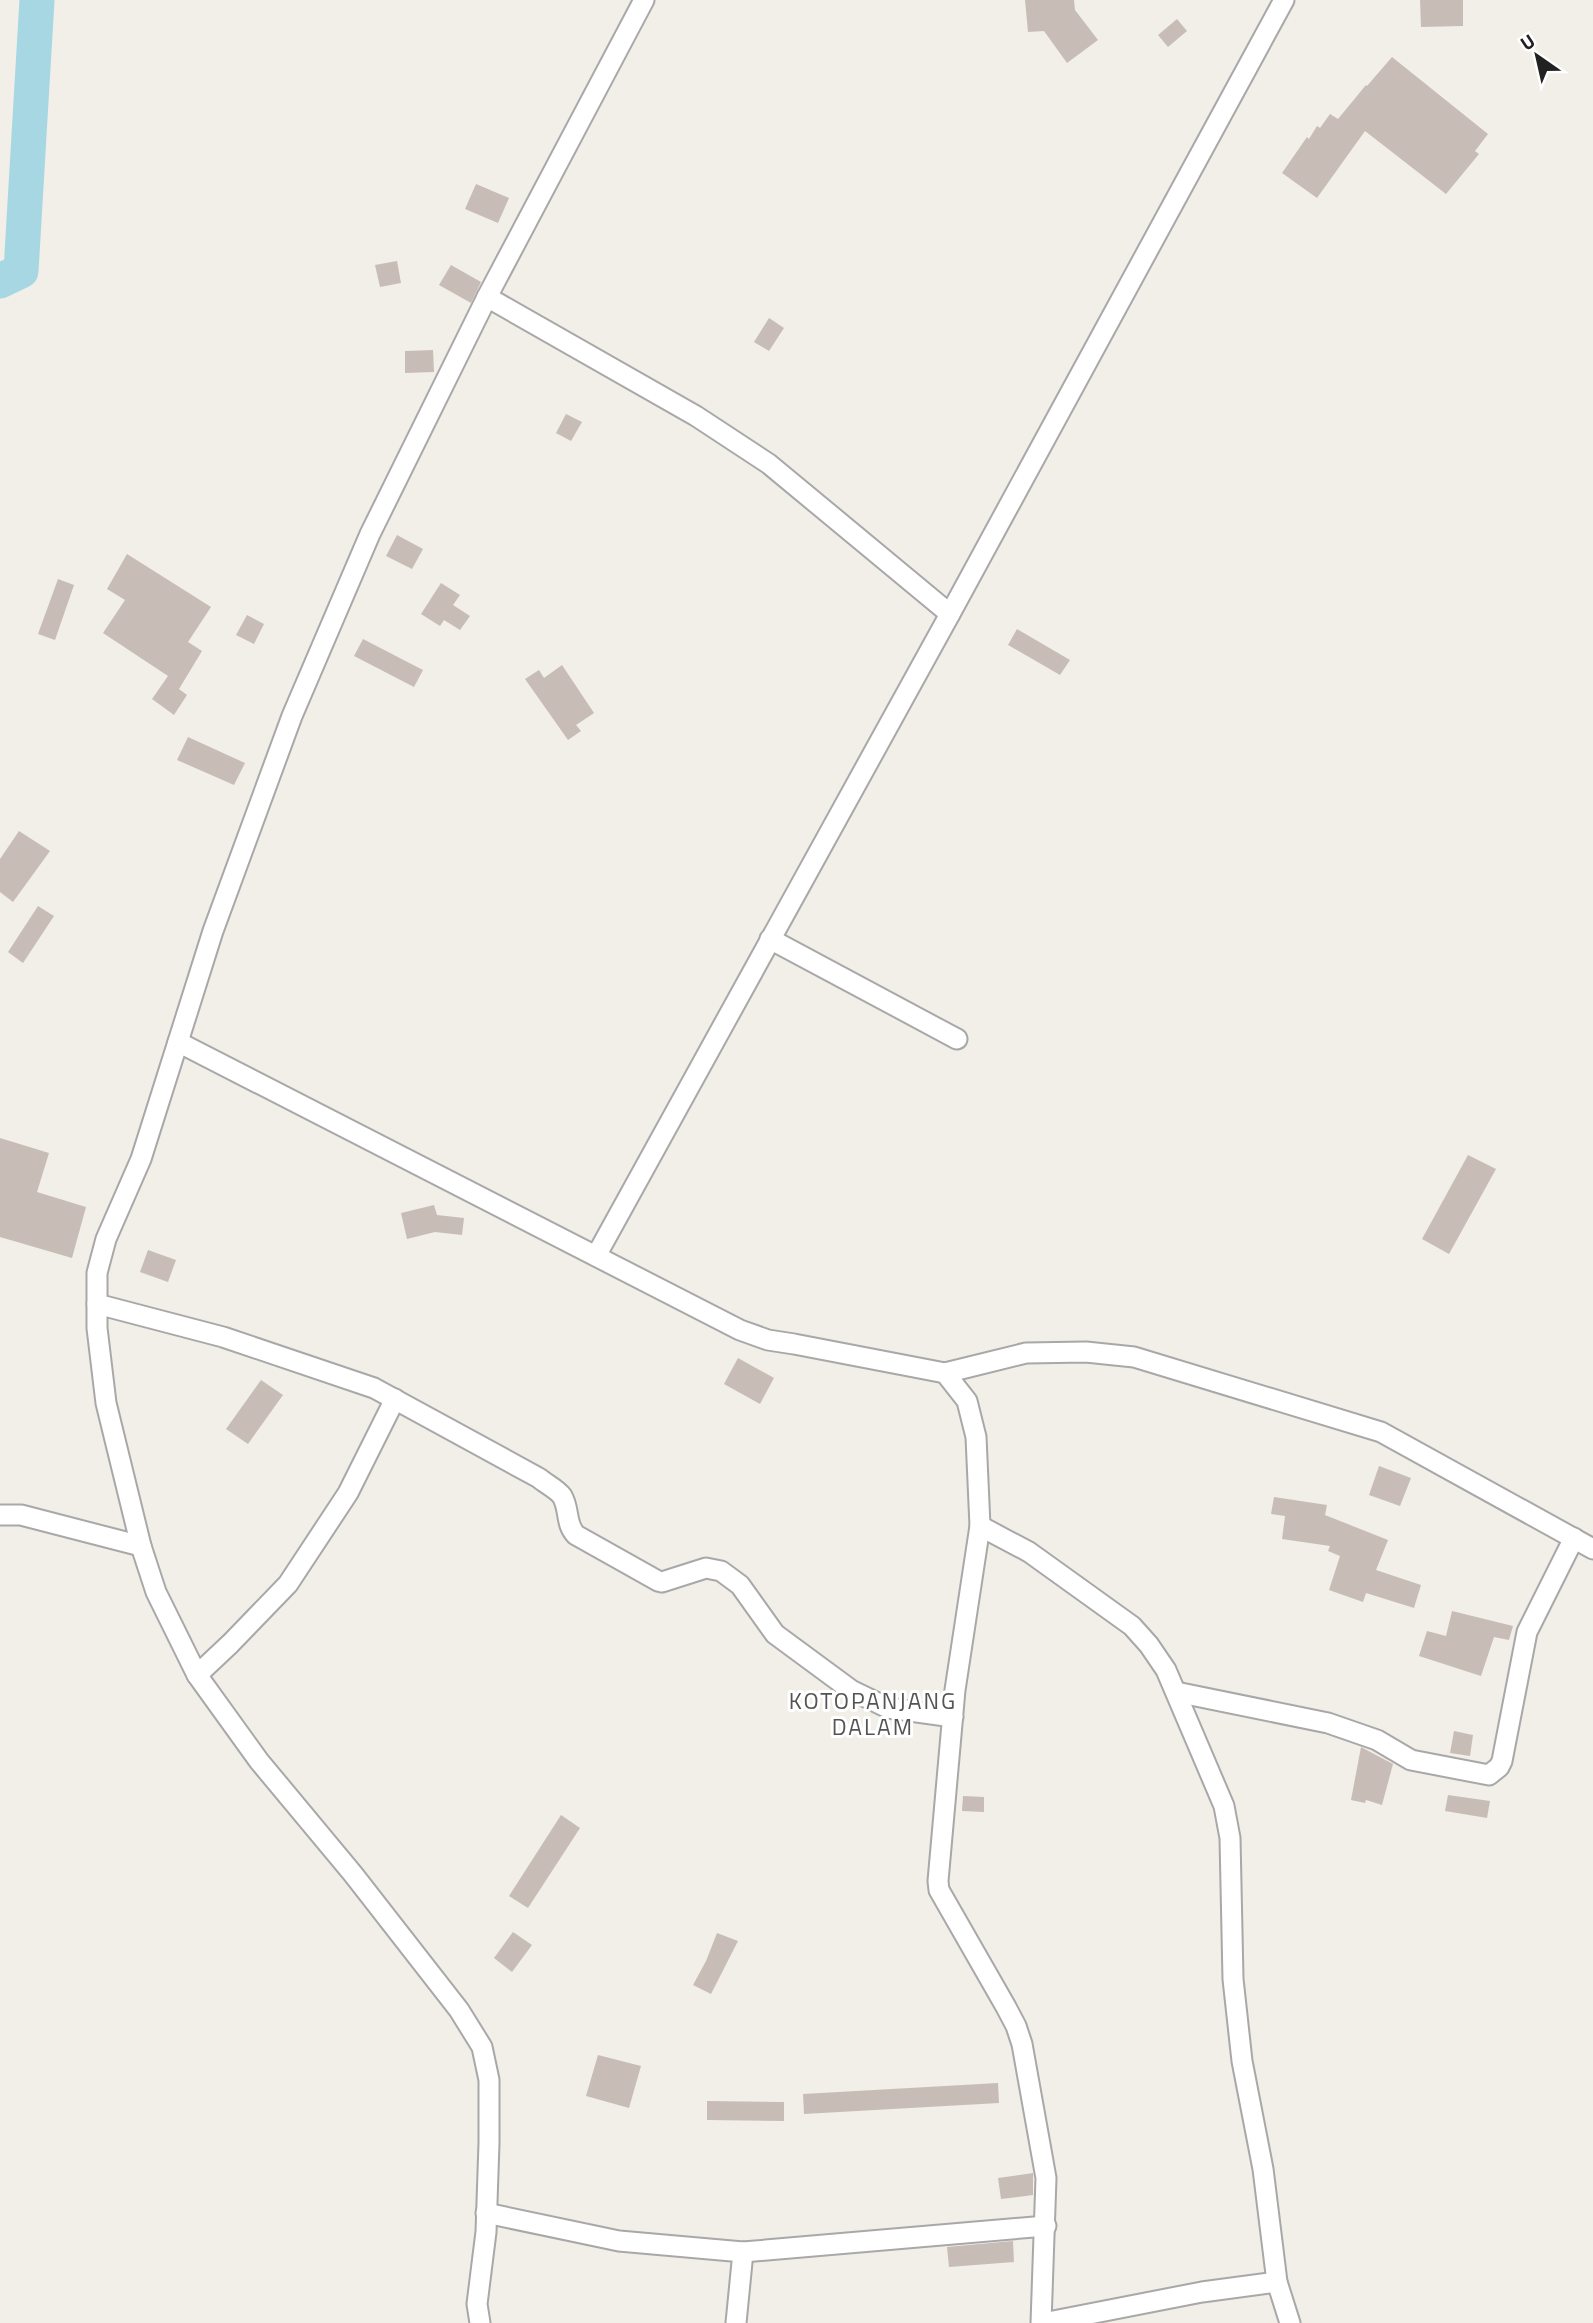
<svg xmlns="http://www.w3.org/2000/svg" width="1593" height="2323" font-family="'Titillium Web',sans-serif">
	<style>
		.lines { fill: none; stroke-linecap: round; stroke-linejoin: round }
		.river { stroke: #a6d7e2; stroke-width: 35 }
		.building { fill: #c7bdb6 }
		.minor-casing { stroke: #a8a8a8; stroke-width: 23 }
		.minor { stroke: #fff; stroke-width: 19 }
		.labels { text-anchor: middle; stroke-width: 6; stroke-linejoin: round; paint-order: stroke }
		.quarter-label { font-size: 23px; letter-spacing: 2px; fill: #545454; stroke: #fff }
	</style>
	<rect width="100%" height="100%" fill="#f2eee8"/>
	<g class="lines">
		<path class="river" d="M0 281 21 271 37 0"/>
	</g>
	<g class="building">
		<path d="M1025 0H1074L1075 10 1098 40 1067 63 1044 31 1028 32Z"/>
		<path d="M1420 0H1463V26L1421 27Z"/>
		<path d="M1177 19 1187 31 1168 47 1158 35Z"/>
		<path d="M1392 57 1488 134 1475 151 1479 154 1446 194 1365 131 1317 198 1282 173 1307 137 1309 139 1317 126 1320 128 1330 114 1338 119 1366 85 1367 86Z"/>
		<path d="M476 184 509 198 498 223 465 209Z"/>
		<path d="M397 261 401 283 380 287 375 265Z"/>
		<path d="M451 265 481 282 471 303 439 285Z"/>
		<path d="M769 318 784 328 769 351 754 342Z"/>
		<path d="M433 350 434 372 405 373V351Z"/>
		<path d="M566 414 582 422 571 441 556 433Z"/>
		<path d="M397 535 423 549 412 569 386 556Z"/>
		<path d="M127 554 211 607 188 642 202 651 179 689 187 695 174 715 152 699 168 676 103 633 125 600 107 589Z"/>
		<path d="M58 579 74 585 55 640 38 634Z"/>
		<path d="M441 583 460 595 453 605 470 616 460 630 444 620 440 626 421 614Z"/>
		<path d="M247 615 264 624 254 644 236 635Z"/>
		<path d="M1017 629 1070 660 1060 675 1008 645Z"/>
		<path d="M363 639 423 670 414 687 354 656Z"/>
		<path d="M562 665 594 713 576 725 581 731 568 740 525 679 539 670 544 678Z"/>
		<path d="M188 737 245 763 234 785 177 760Z"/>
		<path d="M19 831 50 851 13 902 0 892V859Z"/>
		<path d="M38 906 54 916 23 963 8 952Z"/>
		<path d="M0 1138 49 1153 37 1192 86 1207 72 1258 0 1237Z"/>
		<path d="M1468 1155 1496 1169 1449 1254 1422 1239Z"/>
		<path d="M434 1205 437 1215 464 1218 462 1235 435 1232 407 1239 401 1213Z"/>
		<path d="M148 1250 176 1260 168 1282 140 1272Z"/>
		<path d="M738 1358 774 1378 760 1404 724 1384Z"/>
		<path d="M261 1380 283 1395 248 1444 226 1429Z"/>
		<path d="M1379 1466 1411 1478 1400 1506 1369 1495Z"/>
		<path d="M1274 1497 1327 1505 1325 1515 1388 1540 1376 1570 1421 1585 1414 1608 1366 1593 1363 1602 1329 1590 1340 1556 1328 1551 1330 1546 1282 1539 1285 1516 1271 1514Z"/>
		<path d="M1452 1611 1513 1626 1509 1640 1494 1637 1481 1676 1419 1656 1427 1631 1446 1636Z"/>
		<path d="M1454 1731 1473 1735 1470 1756 1450 1753Z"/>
		<path d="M1361 1747 1393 1764 1382 1805 1366 1800 1365 1803 1351 1800Z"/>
		<path d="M1448 1795 1490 1801 1487 1818 1445 1811Z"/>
		<path d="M963 1796 984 1797V1812L962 1811Z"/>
		<path d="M561 1815 580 1828 528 1908 509 1896Z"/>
		<path d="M513 1932 532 1945 512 1972 494 1958Z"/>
		<path d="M717 1933 738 1941 711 1994 693 1985 706 1961Z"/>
		<path d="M598 2055 641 2066 629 2108 586 2096Z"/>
		<path d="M998 2083 999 2103 804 2114 803 2094Z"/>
		<path d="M707 2101 784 2102V2121L707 2120Z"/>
		<path d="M1033 2173V2195L1001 2199 998 2178Z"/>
		<path d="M1013 2241 1014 2262 949 2267 947 2247Z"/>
	</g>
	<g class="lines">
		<g class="minor-casing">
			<g id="minor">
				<path d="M487 297 696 416 769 464 950 614"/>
				<path d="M770 939 957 1039"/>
				<path d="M178 1042 740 1330 768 1340 794 1344 945 1373 1026 1353 1086 1352 1134 1357 1381 1432 1593 1549"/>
				<path d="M596 1256 950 614 1284 0"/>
				<path d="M97 1304 223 1337 374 1388 539 1478C546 1484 557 1489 562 1496 570 1509 565 1524 576 1535L658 1581 662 1582 706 1568 721 1571 740 1585 775 1634 851 1690 888 1708 953 1717"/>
				<path d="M945 1373 967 1401 976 1437 980 1526 955 1690 938 1881 939 1890 1006 2007 1016 2026 1022 2044 1046 2178 1041 2323"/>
				<path d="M0 1515H21L141 1546"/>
				<path d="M980 1526 1029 1552 1132 1626 1149 1645 1166 1670 1224 1806 1230 1838 1233 1979 1242 2061 1263 2169 1277 2282 1290 2323"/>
				<path d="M197 1675 230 1644 288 1584 348 1493 395 1399"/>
				<path d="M1176 1692 1328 1723 1377 1740 1411 1760 1489 1775 1499 1767 1502 1761 1527 1632 1574 1538"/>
				<path d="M486 2213 619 2241 743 2252 1046 2226"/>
				<path d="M480 2323 477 2304 486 2232 489 2143V2080L482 2047 459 2010 353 1874 259 1761 197 1675 156 1592 141 1546 106 1403 97 1328V1273L106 1239 141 1159 213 931 292 716 370 534 487 297 644 0"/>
				<path d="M736 2323 743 2252"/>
				<path d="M1043 2323 1202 2292 1277 2282"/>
			</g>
		</g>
		<use href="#minor" class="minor"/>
	</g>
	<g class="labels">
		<g class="quarter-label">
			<text x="873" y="1709">KOTOPANJANG<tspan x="873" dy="26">DALAM</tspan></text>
		</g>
	</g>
	<g transform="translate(1537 56) rotate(326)" stroke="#ffffff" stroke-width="5" paint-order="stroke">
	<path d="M0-5L12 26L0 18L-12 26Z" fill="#212121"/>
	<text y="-10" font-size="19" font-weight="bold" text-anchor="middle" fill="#212121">U</text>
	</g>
</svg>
